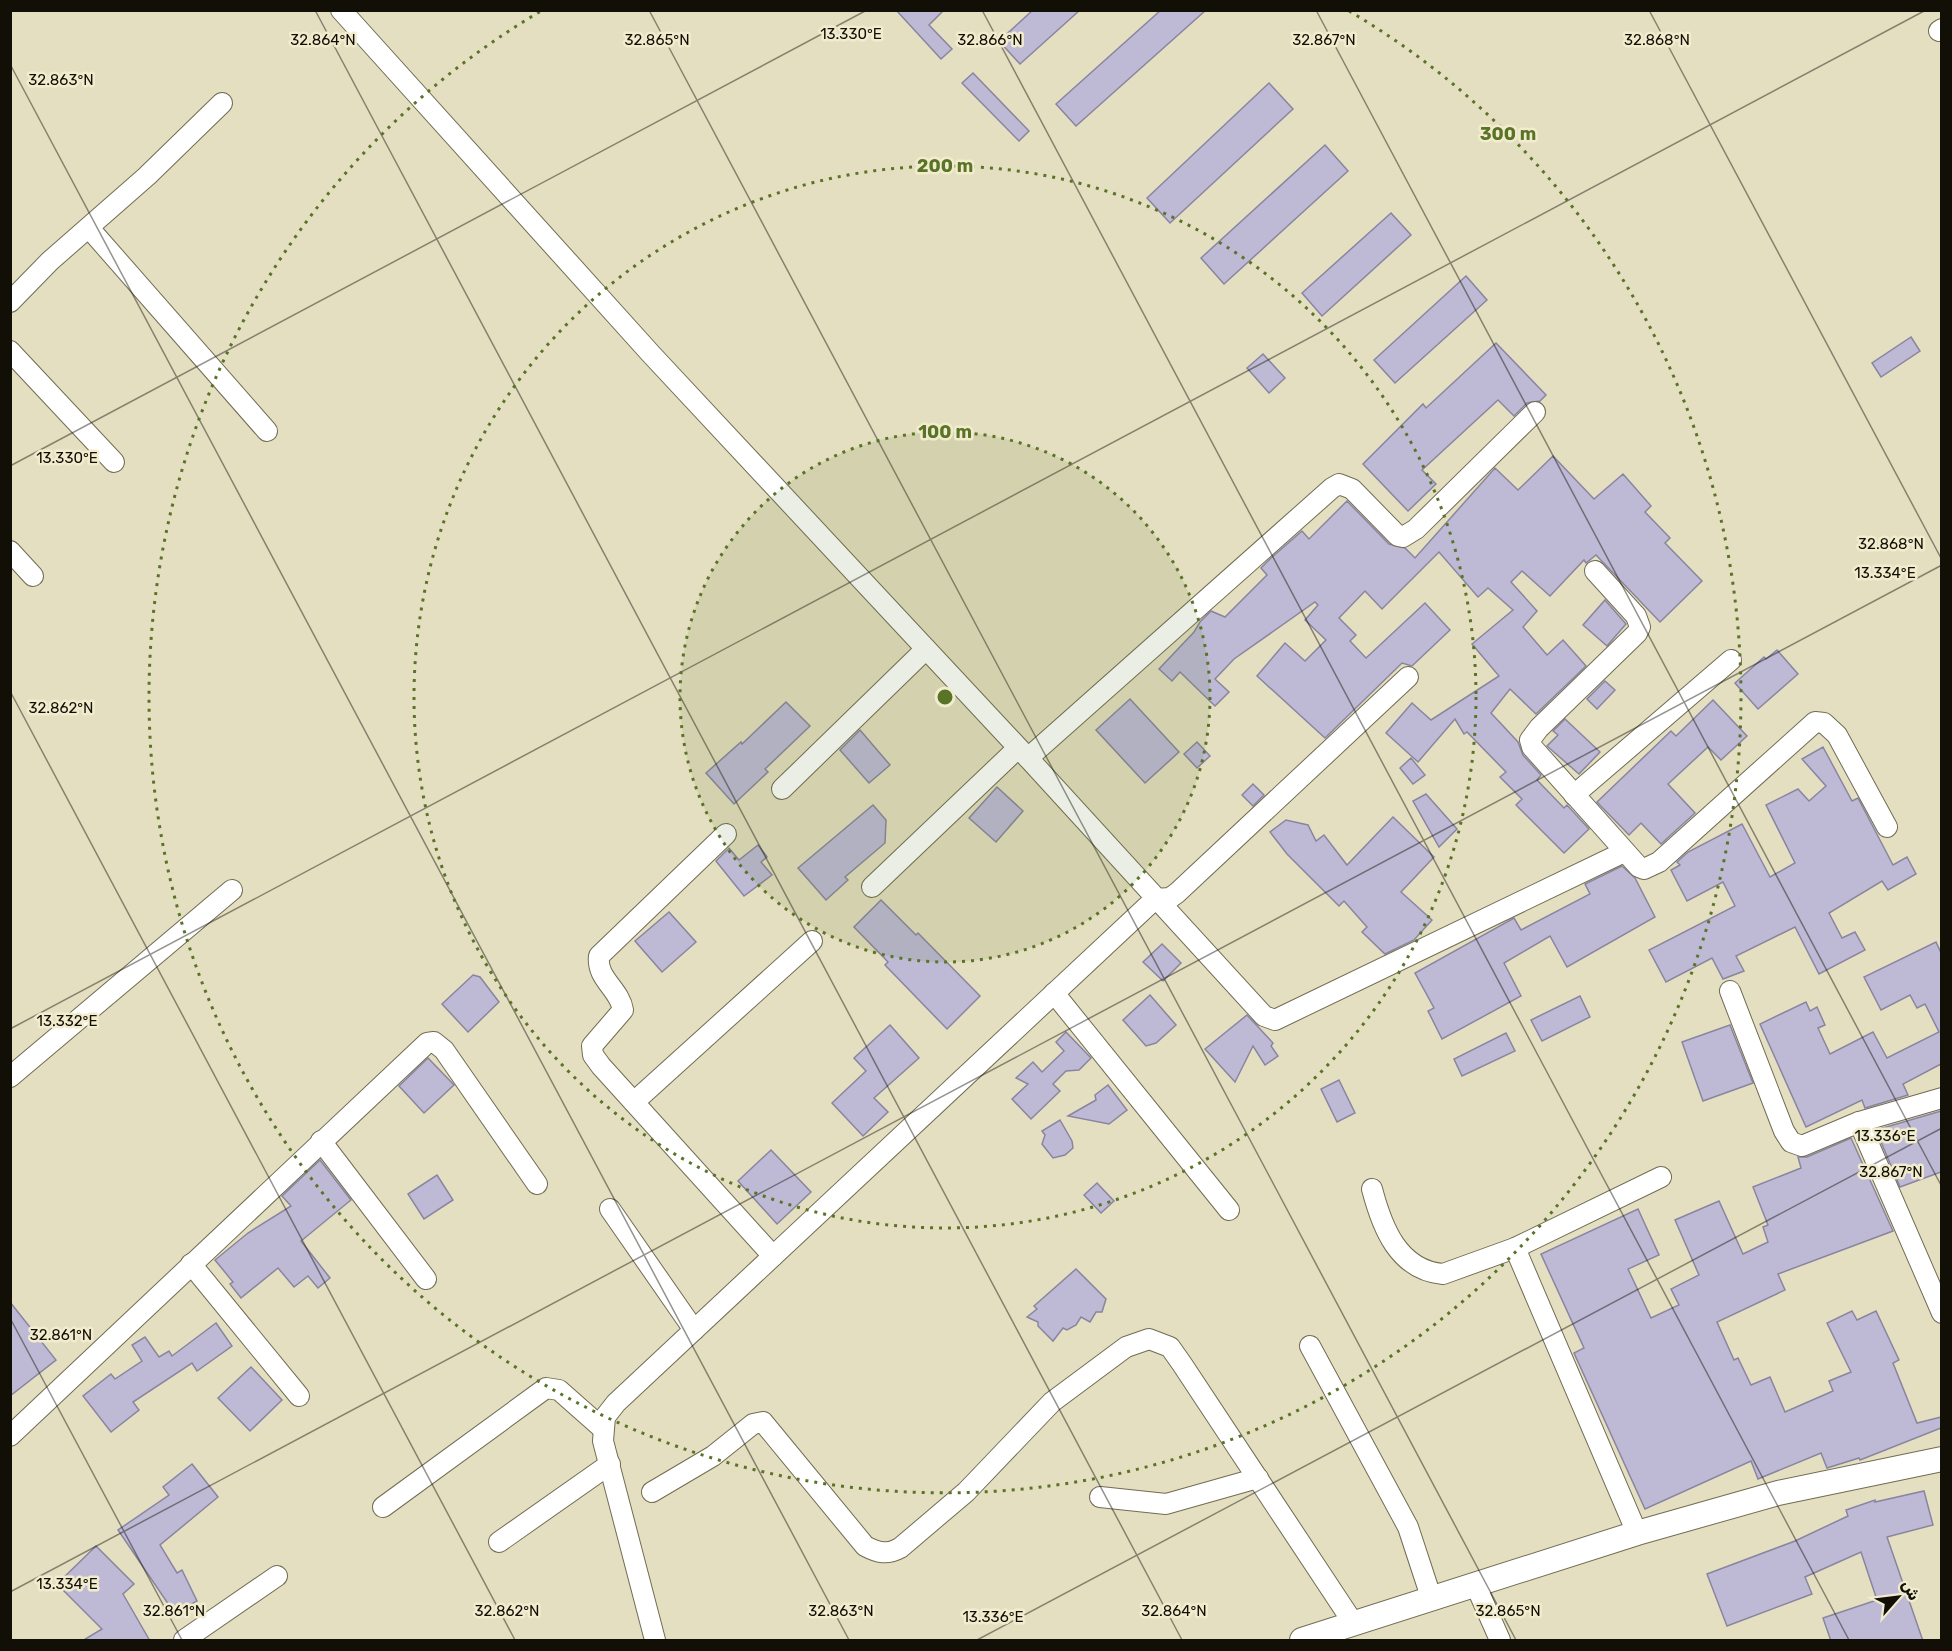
<svg xmlns="http://www.w3.org/2000/svg" width="1952" height="1651" font-family="Rubik,'Noto Naskh Arabic',sans-serif">
	<style>
		.building { fill: #bebad6; stroke: #8a859f; stroke-width: 1.5 }
		.lines { fill: none; stroke-linecap: round; stroke-linejoin: round }
		.minor-casing { stroke: #716c52; stroke-width: 22 }
		.major-casing { stroke: #716c52; stroke-width: 26 }
		.minor { stroke: #fff; stroke-width: 20 }
		.major { stroke: #fff; stroke-width: 24 }
		.ticks { fill: none; stroke: #121006; stroke-width: 1.5; stroke-opacity: 0.45 }
		.ring { fill: none; stroke: #5a7427; stroke-width: 3; stroke-dasharray: 3 6 }
		.ticks-label { font-size: 15px; text-anchor: middle; fill: #121006; stroke: #f2eccf; stroke-width: 5; stroke-linejoin: round; paint-order: stroke }
		.centre { fill: #5a7427; stroke: #f2eccf; stroke-width: 3 }
		.ring-label { font-size: 18px; text-anchor: middle; font-weight: bold; fill: #5a7427; stroke: #f2eccf; stroke-width: 5; stroke-linejoin: round; paint-order: stroke }
	</style>
	<rect width="100%" height="100%" fill="#e5dfc2"/>
	<g class="building">
		<path d="M896 10H944L929 25 952 49 941 59Z"/>
		<path d="M1033 10H1080L1020 64 999 41Z"/>
		<path d="M1161 10H1206L1076 126 1056 104Z"/>
		<path d="M973 73 1029 131 1019 141 962 83Z"/>
		<path d="M1269 83 1293 109 1170 223 1147 198Z"/>
		<path d="M1325 145 1348 171 1224 284 1201 258Z"/>
		<path d="M1391 213 1411 235 1322 316 1302 293Z"/>
		<path d="M1466 276 1487 300 1395 383 1374 360Z"/>
		<path d="M1911 337 1920 351 1881 377 1872 363Z"/>
		<path d="M1496 343 1546 395 1540 401 1527 403 1514 416 1498 400 1422 470 1436 484 1408 511 1363 464 1423 404 1426 408Z"/>
		<path d="M1263 354 1285 378 1269 393 1247 368Z"/>
		<path d="M1553 456 1594 499 1623 474 1651 506 1645 512 1670 538 1665 543 1702 581 1660 622 1596 555 1586 563 1584 560 1550 596 1522 571 1511 582 1537 611 1523 627 1547 655 1563 640 1586 666 1536 714 1510 689 1491 713 1518 742 1523 755 1541 775 1537 780 1564 808 1567 805 1589 829 1564 853 1516 805 1522 799 1500 777 1506 772 1467 732 1464 734 1455 719 1418 762 1386 733 1412 703 1431 720 1499 676 1472 644 1513 610 1488 588 1478 597 1439 552 1382 609 1365 591 1339 618 1356 635 1350 641 1366 658 1425 603 1450 630 1412 666 1402 663 1325 738 1257 676 1285 643 1305 661 1326 640 1305 620 1318 605 1315 602 1234 659 1215 679 1229 692 1215 706 1180 672 1172 681 1159 669 1194 632 1200 622 1211 611 1225 617 1267 575 1261 568 1271 558 1302 531 1309 539 1347 501 1389 544 1405 548 1415 558 1495 468 1518 490Z"/>
		<path d="M1605 600 1626 624 1607 646 1583 625Z"/>
		<path d="M1777 650 1798 674 1758 709 1735 683 1764 657 1766 659Z"/>
		<path d="M1605 681 1615 690 1597 709 1587 699Z"/>
		<path d="M1130 699 1179 752 1145 783 1096 730Z"/>
		<path d="M1713 700 1747 736 1721 760 1708 747 1668 784 1695 813 1661 844 1641 823 1629 835 1597 802 1671 731 1676 736Z"/>
		<path d="M786 702 810 726 765 769 768 772 734 804 706 773 741 742 742 744Z"/>
		<path d="M1565 719 1600 752 1579 774 1547 746 1558 735 1553 731Z"/>
		<path d="M860 730 890 765 869 783 840 750Z"/>
		<path d="M1197 742 1210 756 1197 768 1184 754Z"/>
		<path d="M1823 747 1852 801 1858 798 1893 865 1907 857 1916 874 1888 890 1882 881 1829 913 1842 938 1855 932 1865 950 1819 974 1795 927 1736 956 1744 971 1723 979 1712 958 1666 982 1649 950 1735 906 1723 882 1687 901 1671 870 1680 865 1677 862 1688 852 1742 824 1770 877 1795 863 1766 805 1798 789 1809 801 1826 786 1802 759Z"/>
		<path d="M1411 758 1425 775 1413 784 1400 768Z"/>
		<path d="M1253 784 1264 795 1253 806 1242 795Z"/>
		<path d="M997 787 1023 811 996 842 969 818Z"/>
		<path d="M1426 794 1457 829 1439 847 1413 801Z"/>
		<path d="M873 805 886 820 885 843 845 877 848 880 826 900 798 868Z"/>
		<path d="M1393 817 1434 857 1401 892 1432 920 1414 940 1385 954 1362 932 1367 927 1344 901 1339 906 1287 854 1270 832 1286 820 1308 825 1316 841 1324 835 1347 865Z"/>
		<path d="M758 845 767 857 761 862 772 875 744 896 716 861 729 848 739 860Z"/>
		<path d="M1622 866 1635 878 1655 917 1567 967 1550 936 1504 963 1521 996 1442 1039 1428 1011 1434 1008 1415 973 1514 918 1521 930 1590 894 1585 884Z"/>
		<path d="M881 900 916 935 918 933 980 996 947 1029 885 965 888 962 854 927Z"/>
		<path d="M669 912 696 942 662 972 635 941Z"/>
		<path d="M1936 942 1941 953V1064L1903 1084 1908 1095 1865 1108 1862 1100 1806 1127 1760 1024 1806 1002 1810 1011 1817 1007 1825 1025 1818 1028 1830 1054 1873 1032 1887 1058 1939 1032 1925 1004 1917 1008 1910 995 1881 1010 1864 977Z"/>
		<path d="M1162 944 1181 963 1163 981 1143 962Z"/>
		<path d="M473 975 480 977 499 1002 468 1032 442 1004Z"/>
		<path d="M1150 995 1176 1025 1156 1043 1146 1046 1123 1020Z"/>
		<path d="M1580 996 1590 1017 1542 1041 1531 1020Z"/>
		<path d="M1247 1015 1273 1043 1271 1046 1278 1056 1265 1065 1253 1046 1235 1082 1205 1049Z"/>
		<path d="M890 1025 919 1058 874 1098 888 1112 863 1136 832 1103 866 1071 854 1058Z"/>
		<path d="M1730 1025 1753 1083 1703 1101 1682 1042Z"/>
		<path d="M1066 1032 1091 1058 1079 1070 1066 1071 1053 1084 1060 1091 1031 1119 1012 1099 1028 1084 1016 1078 1033 1062 1042 1072 1064 1051 1056 1042Z"/>
		<path d="M1506 1033 1515 1051 1462 1076 1454 1059Z"/>
		<path d="M428 1058 454 1085 424 1113 399 1086Z"/>
		<path d="M1339 1080 1355 1113 1337 1122 1321 1089Z"/>
		<path d="M1108 1085 1127 1110 1109 1124 1068 1116 1096 1100 1095 1095Z"/>
		<path d="M1941 1111V1172L1900 1187 1876 1130Z"/>
		<path d="M1060 1120 1072 1141 1073 1148 1065 1155 1053 1158 1042 1144 1045 1135 1042 1131Z"/>
		<path d="M1851 1138 1893 1231 1778 1274 1785 1290 1717 1322 1734 1360 1738 1358 1751 1385 1770 1377 1785 1412 1833 1391 1829 1381 1851 1372 1827 1323 1852 1311 1857 1320 1876 1311 1899 1360 1893 1363 1917 1423 1941 1417V1428L1860 1460 1859 1458 1827 1468 1821 1453 1758 1479 1751 1461 1645 1509 1574 1353 1584 1348 1541 1254 1638 1209 1659 1255 1628 1269 1651 1318 1679 1305 1671 1289 1699 1275 1675 1220 1719 1201 1743 1254 1768 1242 1763 1227 1768 1225 1753 1187 1801 1168 1798 1157H1807Z"/>
		<path d="M771 1150 811 1192 777 1224 738 1181Z"/>
		<path d="M320 1160 351 1200 301 1241 330 1278 318 1288 308 1276 294 1287 278 1268 241 1298 230 1284 233 1282 215 1260 248 1233 291 1206 282 1196Z"/>
		<path d="M437 1175 453 1200 424 1219 408 1194Z"/>
		<path d="M1097 1183 1114 1201 1101 1213 1084 1195Z"/>
		<path d="M1076 1269 1106 1299 1102 1312H1096L1090 1322 1081 1317 1076 1325 1067 1330 1063 1328 1053 1341 1038 1326V1322L1027 1317 1037 1309 1034 1306Z"/>
		<path d="M10 1302 56 1360 10 1396Z"/>
		<path d="M216 1323 232 1346 197 1371 192 1363 133 1402 139 1410 111 1432 83 1396 111 1374 115 1379 142 1361 132 1345 145 1337 159 1357 169 1351 172 1356Z"/>
		<path d="M251 1367 282 1400 250 1431 218 1398Z"/>
		<path d="M192 1464 218 1497 160 1545 177 1573 182 1570 197 1601 175 1614 118 1530 169 1495 163 1487Z"/>
		<path d="M1924 1491 1933 1525 1887 1537 1923 1641H1831L1823 1618 1877 1600 1861 1552 1805 1577 1812 1594 1727 1626 1707 1574 1795 1541 1848 1516 1846 1510 1875 1500V1502Z"/>
		<path d="M96 1546 134 1584 123 1594 150 1641H82L102 1629 57 1584Z"/>
	</g>
	<g class="lines">
		<g class="minor-casing">
			<g id="minor">
				<path d="M341 10 651 354 1028 758 1264 1016 1275 1020 1624 852"/>
				<path d="M1939 31 1942 29"/>
				<path d="M89 228 267 431"/>
				<path d="M10 302 50 261 147 176 222 103"/>
				<path d="M10 351 114 462"/>
				<path d="M10 551 33 576"/>
				<path d="M1595 571 1636 616 1640 627 1637 633 1539 728 1530 740 1532 747 1639 867 1644 869 1659 862 1815 722 1824 723 1837 735 1887 827"/>
				<path d="M1028 758 1332 488 1339 484 1352 489 1398 536 1403 537 1416 529 1535 412"/>
				<path d="M782 789 926 649"/>
				<path d="M1574 795 1731 660"/>
				<path d="M726 834 599 956C596 979 620 989 623 1010L592 1046 593 1055 601 1066 773 1256"/>
				<path d="M872 887 1018 748"/>
				<path d="M1730 991 1784 1131 1791 1142 1802 1146 1859 1122 1942 1098"/>
				<path d="M1054 993 1229 1210"/>
				<path d="M10 1077 232 890"/>
				<path d="M634 1102 812 941"/>
				<path d="M1859 1122 1942 1313"/>
				<path d="M321 1141 426 1279"/>
				<path d="M1372 1189C1382 1227 1398 1270 1443 1274L1515 1248 1661 1177"/>
				<path d="M610 1209 694 1330"/>
				<path d="M1515 1248 1637 1533"/>
				<path d="M191 1264 299 1396"/>
				<path d="M1310 1346 1408 1527 1432 1600"/>
				<path d="M10 1436 427 1043 434 1042 444 1050 537 1184"/>
				<path d="M652 1492 713 1456 753 1424 763 1422 865 1546C878 1553 887 1555 900 1548L966 1492 1052 1402 1126 1347 1149 1339 1170 1347 1182 1364 1354 1624"/>
				<path d="M1100 1497 1166 1504 1258 1478"/>
				<path d="M383 1507 546 1388 559 1390 602 1428"/>
				<path d="M499 1542 610 1464"/>
				<path d="M1476 1586 1500 1640"/>
				<path d="M184 1640 277 1576"/>
				<path d="M655 1640 603 1441 605 1417 616 1403 1155 899 1170 898 1177 893 1408 677"/>
			</g>
		</g>
		<g class="major-casing">
			<path id="major" d="M1302 1640 1637 1533 1778 1493 1942 1459"/>
		</g>
		<use href="#minor" class="minor"/>
		<use href="#major" class="major"/>
	</g>
	<path class="ticks" d="M315 10 1182 1640M649 10 1516 1640M982 10 1849 1640M1316 10 1942 1187M1649 10 1942 560M10 64 849 1640M10 466 867 10M10 691 515 1640M10 1029 1926 10M10 1318 182 1640M10 1592 1942 565M977 1640 1942 1128"/>
	<circle cx="945" cy="697" r="265" fill="#5a7427" fill-opacity=".12"/>
	<g class="ring">
		<circle cx="945" cy="697" r="265"/>
		<circle cx="945" cy="697" r="531"/>
		<path d="M1349 11A796 796 0 1 1 541 11"/>
	</g>
	<g class="ticks-label">
		<text x="851" y="39">13.330°E</text>
		<text x="323" y="45">32.864°N</text>
		<text x="657" y="45">32.865°N</text>
		<text x="990" y="45">32.866°N</text>
		<text x="1324" y="45">32.867°N</text>
		<text x="1657" y="45">32.868°N</text>
		<text x="61" y="85">32.863°N</text>
		<text x="67" y="463">13.330°E</text>
		<text x="1891" y="549">32.868°N</text>
		<text x="1885" y="578">13.334°E</text>
		<text x="61" y="713">32.862°N</text>
		<text x="67" y="1026">13.332°E</text>
		<text x="1885" y="1141">13.336°E</text>
		<text x="1891" y="1177">32.867°N</text>
		<text x="61" y="1340">32.861°N</text>
		<text x="67" y="1589">13.334°E</text>
		<text x="174" y="1616">32.861°N</text>
		<text x="507" y="1616">32.862°N</text>
		<text x="841" y="1616">32.863°N</text>
		<text x="1174" y="1616">32.864°N</text>
		<text x="1508" y="1616">32.865°N</text>
		<text x="993" y="1622">13.336°E</text>
	</g>
	<circle cx="945" cy="697" r="9" class="centre"/>
	<g class="ring-label">
		<text x="1508" y="140">300 m</text>
		<text x="945" y="172">200 m</text>
		<text x="945" y="438">100 m</text>
	</g>
	<rect width="1952" height="1651" fill="none" stroke="#121006" stroke-width="24"/>
	<g transform="translate(1898 1597) rotate(62)" stroke="#f2eccf" stroke-width="4.5" paint-order="stroke">
	<path d="M0-4.5L10 22L0 15L-10 22Z" fill="#121006"/>
	<text y="-9" font-size="16" font-weight="bold" text-anchor="middle" fill="#121006">ش</text>
	</g>
</svg>
